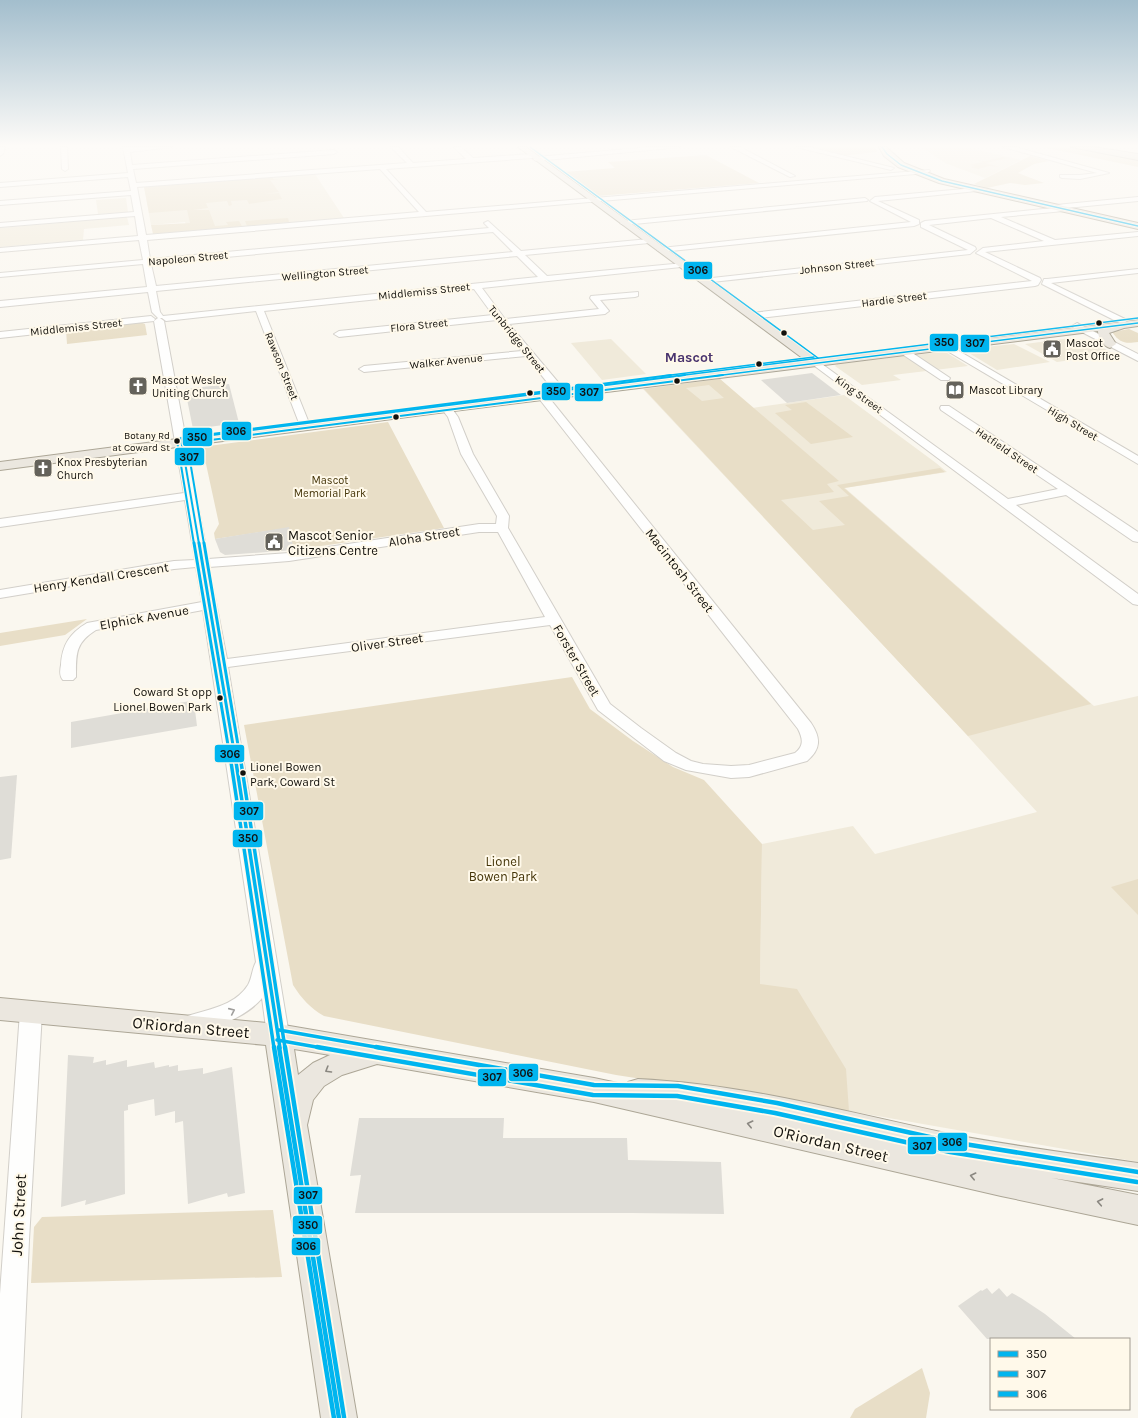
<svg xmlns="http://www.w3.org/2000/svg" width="1138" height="1418" font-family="Karla,sans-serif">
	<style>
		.built { fill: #f0eada }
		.green { fill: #e8dec7; fill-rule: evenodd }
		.building { fill: #dfddd7 }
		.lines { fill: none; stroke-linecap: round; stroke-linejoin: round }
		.minor-casing { stroke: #d2cfc9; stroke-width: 2 }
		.major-casing { stroke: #aca696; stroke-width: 2 }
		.highway-casing { stroke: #aca696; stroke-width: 2 }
		.minor { fill: #fefefd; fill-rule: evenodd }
		.major { fill: #ebe7df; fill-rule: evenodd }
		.highway { fill: #ddd8cb; fill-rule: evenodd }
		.bus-1-far4-casing { stroke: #fff9ea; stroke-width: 3 }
		.bus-1-far3-casing { stroke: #fff9ea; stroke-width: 4 }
		.bus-1-far2-casing { stroke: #fff9ea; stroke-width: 6 }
		.bus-1-far1-casing { stroke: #fff9ea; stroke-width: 6 }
		.bus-1-casing { stroke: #fff9ea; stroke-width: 8 }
		.bus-2-far4-casing { stroke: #fff9ea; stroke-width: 3 }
		.bus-2-far3-casing { stroke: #fff9ea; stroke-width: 4 }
		.bus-2-far2-casing { stroke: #fff9ea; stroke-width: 6 }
		.bus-2-far1-casing { stroke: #fff9ea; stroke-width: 6 }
		.bus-2-casing { stroke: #fff9ea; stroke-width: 8 }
		.bus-3-far4-casing { stroke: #fff9ea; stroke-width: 3 }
		.bus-3-far3-casing { stroke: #fff9ea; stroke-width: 4 }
		.bus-3-far2-casing { stroke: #fff9ea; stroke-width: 6 }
		.bus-3-far1-casing { stroke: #fff9ea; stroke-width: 6 }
		.bus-3-casing { stroke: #fff9ea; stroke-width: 8 }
		.bus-1-far4 { stroke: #00b5ef; stroke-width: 1.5 }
		.bus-1-far3 { stroke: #00b5ef; stroke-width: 2 }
		.bus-1-far2 { stroke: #00b5ef; stroke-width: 3 }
		.bus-1-far1 { stroke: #00b5ef; stroke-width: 3.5 }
		.bus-1 { stroke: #00b5ef; stroke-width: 4.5 }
		.bus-2-far4 { stroke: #00b5ef; stroke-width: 1.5 }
		.bus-2-far3 { stroke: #00b5ef; stroke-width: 2 }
		.bus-2-far2 { stroke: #00b5ef; stroke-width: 3 }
		.bus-2-far1 { stroke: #00b5ef; stroke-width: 3.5 }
		.bus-2 { stroke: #00b5ef; stroke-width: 4.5 }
		.bus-3-far4 { stroke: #00b5ef; stroke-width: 1.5 }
		.bus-3-far3 { stroke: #00b5ef; stroke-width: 2 }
		.bus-3-far2 { stroke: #00b5ef; stroke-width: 3 }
		.bus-3-far1 { stroke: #00b5ef; stroke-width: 3.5 }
		.bus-3 { stroke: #00b5ef; stroke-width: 4.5 }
		.oneway { stroke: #a09f9d }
		.oneway2 { stroke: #8a8780 }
		.bus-dot { fill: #13110c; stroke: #fff9ea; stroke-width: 1.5 }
		.labels { text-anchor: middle; stroke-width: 4; stroke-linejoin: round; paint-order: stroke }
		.far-bus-label { font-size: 10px; fill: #13110c; stroke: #fff9ea; text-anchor: end }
		.far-street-label { font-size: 11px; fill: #13110c; stroke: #fff9ea }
		.far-poi-label { font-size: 11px; fill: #13110c; stroke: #fff9ea; text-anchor: start }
		.far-park-label { font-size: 11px; fill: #453509; stroke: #fff9ea }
		.bus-label { font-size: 12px; fill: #13110c; stroke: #fff9ea; text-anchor: end }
		.poi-label { font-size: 13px; fill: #13110c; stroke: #fff9ea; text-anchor: start }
		.street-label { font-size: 13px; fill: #13110c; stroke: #fff9ea }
		.park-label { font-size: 13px; fill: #453509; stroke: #fff9ea }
		.far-district-label { font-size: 14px; font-weight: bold; fill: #49346f; stroke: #fff9ea }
		.near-street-label { font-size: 16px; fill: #13110c; stroke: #fff9ea }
		.line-badge { stroke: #fff9ea; stroke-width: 1.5 }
		.pale-badge-label { font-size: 11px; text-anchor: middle; font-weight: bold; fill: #111 }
	</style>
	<rect width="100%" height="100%" fill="#faf7ef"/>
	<g class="built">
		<path d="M917 147H965L1021 160 985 178 945 163 926 150Z"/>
		<path d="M315 174 344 218 188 231 185 222 151 225 144 187Z"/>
		<path d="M126 198 128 212 98 214 96 200Z"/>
		<path d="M127 217 129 225 84 229 83 240 0 247V228Z"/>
		<path d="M1071 338 1093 342 1114 354 1057 362 1025 344Z"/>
		<path d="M611 339 646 374 602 380 571 343Z"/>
		<path d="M1014 344 1050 362 997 370 964 350 965 349Z"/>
		<path d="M941 352 947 353 968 366 893 375 901 380 862 385 835 366 837 364Z"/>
		<path d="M720 379 752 408 844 395 936 463 947 472 845 488 1094 706 1138 696V1162L849 1111 848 1107 760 984 762 844 853 826 875 854 1037 812 944 710 643 389Z"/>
	</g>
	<g class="green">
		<path d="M807 147H875L877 152 840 156Z"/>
		<path d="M1042 147H1064L1138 159V167Z"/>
		<path d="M706 155 759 183 598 196 564 172 615 168 608 162Z"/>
		<path d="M1030 156 1049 161 1034 164 1018 173 1044 183 1025 185 1010 183 987 188 974 184Z"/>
		<path d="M1003 157 1008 158 986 163 999 167 989 166 978 169 970 167 975 166 969 165 983 162 976 160 985 161Z"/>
		<path d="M272 177 273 179H281L270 180 279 192 263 194 279 193 282 199 249 204 247 200 231 201 232 205 229 206 227 201 206 203 208 208 193 210H209L215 226 228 225 226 222 239 221 242 226 235 227 234 225 235 227 153 234 151 225 190 223 187 210 149 213 144 187Z"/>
		<path d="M288 218 289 222 247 226 245 221Z"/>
		<path d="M140 322 145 324 147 335 67 344 66 330Z"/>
		<path d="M1129 329 1138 333V342C1125 344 1120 343 1112 332Z"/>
		<path d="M720 379 839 481 827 484 834 492 781 500 813 530 845 525 819 501 849 496 837 485 940 468 945 472 844 488 1091 704 968 736 644 389ZM709 385 724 398 702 401 686 388Z"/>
		<path d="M806 402 853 437 811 444 775 413 792 410 785 405Z"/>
		<path d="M388 422 444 528 294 550 288 528 215 539 214 533 219 524 206 464 200 459 198 449 201 447Z"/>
		<path d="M87 619 65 635 0 646V633Z"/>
		<path d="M572 677 590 709 633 741 673 767 704 780 762 844 760 984 797 989 846 1069 849 1111 616 1075 324 1016C310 1008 302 999 293 985L244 725Z"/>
		<path d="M1138 879V915L1111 887Z"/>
		<path d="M273 1210 282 1277 31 1283 34 1227 42 1217Z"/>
		<path d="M922 1368 930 1393 926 1418H850L855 1409Z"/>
	</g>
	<g class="building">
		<path d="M812 373 841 395 787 403 761 380Z"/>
		<path d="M229 384 239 423 193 429 185 389Z"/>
		<path d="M289 527 294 550 225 555 220 552 215 539Z"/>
		<path d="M190 701V703L194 702 197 726 71 748V722Z"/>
		<path d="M17 775 11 858 0 860V777Z"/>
		<path d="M68 1055 94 1057 93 1063 106 1060V1065L127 1060V1067L154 1062 155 1068 169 1065V1067L178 1065V1071L203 1068V1074L232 1067 245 1193 228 1197 227 1193 188 1204 183 1121 175 1123V1111L155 1116 154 1099 128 1105V1110L124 1111 125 1194 85 1205 86 1200 61 1207Z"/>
		<path d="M359 1118H504L503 1138H627L628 1160 721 1162 724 1214 631 1213H355L361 1175 350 1176Z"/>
		<path d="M987 1288 992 1294 999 1288 1007 1297 1012 1293 1021 1298 1045 1314 1076 1339H987L958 1306 981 1290 982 1291Z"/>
	</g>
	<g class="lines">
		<g class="minor-casing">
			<g id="minor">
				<path d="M0 147H5L3 154 0 156Z"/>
				<path d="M61 147H67L68 169 65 171 62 169Z"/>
				<path d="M123 147H172L130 152 132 165 334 150 337 152 334 154 133 169 136 183 407 163 391 147H398L413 163 466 159 454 147H461L473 158 532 154 535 156 532 158 386 169 426 212 929 170 930 171 927 173 147 240 150 259 489 228 484 223 488 221 521 251 649 239 653 241 649 243 525 255 547 276 684 263V267H681L482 288 505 319 599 309 590 298 591 296 638 292V296L635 297 600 300 609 311 605 314 509 324 563 388 564 390 563 392H555L526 356 364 372 359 369 364 366 522 351 497 320 339 337 334 334 339 331 493 315 474 289 264 311 309 423 304 426 299 423 256 311 166 321 162 318H160L164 321 208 559 289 553 479 524H496L497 516 461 454 448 417 441 408 446 405 450 406 458 417 473 454 509 516 508 528 610 704 641 728 676 753 691 761 703 764 731 766 749 765 795 753C804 746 803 739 798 729L537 396 542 393 546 394 811 723C821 738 821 749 807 761L749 777 731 778 686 770 664 761 598 710 550 625 228 667 289 1035 286 1041 278 1044 270 1041 267 1035 262 998C249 1015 206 1036 185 1029L182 1023 185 1017C207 1009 234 1007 248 985 252 978 252 969 256 962L203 610 96 630C75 643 76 654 76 677L73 680H63C59 676 60 670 61 665 62 645 70 633 87 623L202 602 196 567 174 569 0 598V590L174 561 195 560 185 500 0 527V519L184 493 154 321 158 318 152 312 148 292 0 307V301L147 287 143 264 0 277V273L143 260 139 240 0 252V248L138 236 135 216 0 227V223L134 212 131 195 0 205V201L131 191 128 177 0 187V183L128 173ZM380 169 419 212 146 235 137 187ZM493 232 513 252 156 286 151 264ZM517 256 538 277 163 316 160 312 156 291ZM479 532H498L545 617 227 659 209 567 289 561Z"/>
				<path d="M651 147H681L536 161 533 159 536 157Z"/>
				<path d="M731 147H740L795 176 790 177Z"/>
				<path d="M796 147H809L894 168 891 170Z"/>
				<path d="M1003 147H1015L1109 173 1080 179 1062 178 1060 177V175H1080L1097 173Z"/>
				<path d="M975 188 978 190 977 191 878 201 919 220V224L914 226 661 252 657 250 661 248 911 222 870 201 875 197Z"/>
				<path d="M1138 197V201L1067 208 1066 210 1064 211 1001 217 1055 240 1138 232V236L985 252 1040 278 1041 280 1038 285 1035 286 752 319 748 316 752 313 1032 281 976 253 983 248 1044 241 991 218 929 225 975 247 976 249 970 254 703 283 699 281 703 279 968 250 921 227V223L925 221 1053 208 1054 206 1056 205Z"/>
				<path d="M865 198 868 200 867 201 624 225 620 223 624 221Z"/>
				<path d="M1138 269V273L1051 283 1125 319 1127 321 1122 324 1042 284 1044 279H1047Z"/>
				<path d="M151 316 155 319 154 321 0 338V332Z"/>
				<path d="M1077 323 1138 354V361L1074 328 1072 326Z"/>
				<path d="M947 344 1138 456V464L944 349V345Z"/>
				<path d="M905 349 908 350 950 378 949 380H941L902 354 900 352Z"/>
				<path d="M815 359 1008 499 1058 489 941 410 940 408 941 406H949L1138 532V542L1133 541 1066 495 1016 505 1138 594V605L1133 604 812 364 810 362 812 360Z"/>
				<path d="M31 1003 39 1006 42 1012 29 1240 21 1418H0V1294L20 1012 23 1006Z"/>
			</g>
		</g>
		<g class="major-casing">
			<g id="major">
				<path d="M518 147H526L818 359 1138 320V326L1124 328 1109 333 1116 344 1110 348C1103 346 1098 338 1098 331L446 412 0 470V462L446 404 805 360Z"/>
				<path d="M879 147H886L904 163 944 179 1138 223V229L939 183 898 167 884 156Z"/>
				<path d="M0 998 278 1024 594 1078 627 1085 628 1082 638 1079C745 1084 846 1112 950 1134 1012 1146 1075 1154 1138 1163V1191L1052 1178 1138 1195V1225L1001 1196 594 1102 377 1064 342 1075 324 1086 313 1100 307 1125 357 1418H321L266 1045 0 1020ZM294 1049 330 1055 313 1063 298 1075Z"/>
			</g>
		</g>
		<g class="highway-casing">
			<path id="highway" d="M1071 147H1093L1138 154V160Z"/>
		</g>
		<use href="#minor" class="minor"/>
		<use href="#major" class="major"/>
		<use href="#highway" class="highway"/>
		<g class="bus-1-far4-casing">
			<g id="bus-1-far4">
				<path d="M882 147 887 154 901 165 942 181 1138 226"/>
				<path d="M677 376 1138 318"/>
			</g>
		</g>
		<g class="bus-1-far3-casing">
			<path id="bus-1-far3" d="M199 544 181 439 685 375"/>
		</g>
		<g class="bus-1-far2-casing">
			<path id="bus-1-far2" d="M199 543 236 763"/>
		</g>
		<g class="bus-1-far1-casing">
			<path id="bus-1-far1" d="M236 762 280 1048"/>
		</g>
		<g class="bus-1-casing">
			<path id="bus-1" d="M279 1047 339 1418"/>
		</g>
		<g class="bus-2-far4-casing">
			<path id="bus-2-far4" d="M715 376 1138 323"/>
		</g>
		<g class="bus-2-far3-casing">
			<path id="bus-2-far3" d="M204 544 187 443 723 375"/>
		</g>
		<g class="bus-2-far2-casing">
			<path id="bus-2-far2" d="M204 543 241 763"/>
		</g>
		<g class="bus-2-far1-casing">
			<g id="bus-2-far1">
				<path d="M241 762 285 1048"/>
				<path d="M277 1040 322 1048"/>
			</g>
		</g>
		<g class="bus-2-casing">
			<g id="bus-2">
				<path d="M285 1047 344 1417"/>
				<path d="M317 1047 593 1095 677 1096 775 1113 950 1152 1137 1182"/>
			</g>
		</g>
		<g class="bus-3-far4-casing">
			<g id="bus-3-far4">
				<path d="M530 147 818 358"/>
				<path d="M663 376 814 357"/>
			</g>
		</g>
		<g class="bus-3-far3-casing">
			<path id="bus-3-far3" d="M194 544 177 441 181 438 671 375"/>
		</g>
		<g class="bus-3-far2-casing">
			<path id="bus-3-far2" d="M194 543 231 763"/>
		</g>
		<g class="bus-3-far1-casing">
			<g id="bus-3-far1">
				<path d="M231 762 274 1048"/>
				<path d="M279 1030 381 1048"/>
			</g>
		</g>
		<g class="bus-3-casing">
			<g id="bus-3">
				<path d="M274 1047 334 1418"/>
				<path d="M376 1047 594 1085 678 1086 777 1103 952 1142 1138 1172"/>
			</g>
		</g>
		<use href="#bus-1-far4" class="bus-1-far4"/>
		<use href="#bus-1-far3" class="bus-1-far3"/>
		<use href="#bus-1-far2" class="bus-1-far2"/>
		<use href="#bus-1-far1" class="bus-1-far1"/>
		<use href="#bus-1" class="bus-1"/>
		<use href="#bus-2-far4" class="bus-2-far4"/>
		<use href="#bus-2-far3" class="bus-2-far3"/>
		<use href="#bus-2-far2" class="bus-2-far2"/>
		<use href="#bus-2-far1" class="bus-2-far1"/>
		<use href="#bus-2" class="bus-2"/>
		<use href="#bus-3-far4" class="bus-3-far4"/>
		<use href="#bus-3-far3" class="bus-3-far3"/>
		<use href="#bus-3-far2" class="bus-3-far2"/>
		<use href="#bus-3-far1" class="bus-3-far1"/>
		<use href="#bus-3" class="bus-3"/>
	</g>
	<defs><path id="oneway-chevron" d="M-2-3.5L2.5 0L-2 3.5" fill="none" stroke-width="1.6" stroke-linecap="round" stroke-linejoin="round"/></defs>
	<use class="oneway" href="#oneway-chevron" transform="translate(232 1011) rotate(-24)"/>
	<g class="oneway2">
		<use href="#oneway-chevron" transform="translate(328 1070) rotate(149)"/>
		<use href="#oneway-chevron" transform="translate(750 1124) rotate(-167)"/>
		<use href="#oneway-chevron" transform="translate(973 1176) rotate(-167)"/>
		<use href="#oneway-chevron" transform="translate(1100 1202) rotate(-169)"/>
	</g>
	<linearGradient id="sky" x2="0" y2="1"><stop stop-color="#a3becd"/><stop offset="0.42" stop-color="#fdfbf8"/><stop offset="1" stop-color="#fdfbf8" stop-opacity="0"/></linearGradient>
	<rect width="1138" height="346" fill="url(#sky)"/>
	<defs>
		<g id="civic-square" transform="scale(1)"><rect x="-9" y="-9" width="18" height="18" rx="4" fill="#64625b" stroke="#fff9ea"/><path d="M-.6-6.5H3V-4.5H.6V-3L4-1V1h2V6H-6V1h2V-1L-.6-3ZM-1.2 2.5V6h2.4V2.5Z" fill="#fff"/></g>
		<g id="church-square" transform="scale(1)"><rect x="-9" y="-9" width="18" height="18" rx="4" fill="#64625b" stroke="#fff9ea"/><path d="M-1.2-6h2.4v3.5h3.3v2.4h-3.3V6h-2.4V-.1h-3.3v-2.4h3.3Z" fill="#fff"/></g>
		<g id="library-square" transform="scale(1)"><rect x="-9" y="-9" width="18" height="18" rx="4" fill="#64625b" stroke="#fff9ea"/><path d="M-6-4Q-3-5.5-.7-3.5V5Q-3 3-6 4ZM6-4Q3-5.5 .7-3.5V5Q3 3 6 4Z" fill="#fff"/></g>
	</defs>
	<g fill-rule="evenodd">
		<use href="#civic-square" x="1052" y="349"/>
		<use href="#church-square" x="138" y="386"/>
		<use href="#library-square" x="955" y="390"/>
		<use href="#church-square" x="43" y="468"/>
		<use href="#civic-square" x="274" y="542"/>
	</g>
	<g class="bus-dot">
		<circle cx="1099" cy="323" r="3.5"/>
		<circle cx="784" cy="333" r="3.5"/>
		<circle cx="759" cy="364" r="3.5"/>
		<circle cx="677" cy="381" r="3.5"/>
		<circle cx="530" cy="393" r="3.5"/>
		<circle cx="396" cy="417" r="3.5"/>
		<circle cx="177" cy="441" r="3.5"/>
		<circle cx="220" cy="698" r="3.5"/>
		<circle cx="243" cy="773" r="3.5"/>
	</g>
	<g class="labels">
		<g class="far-bus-label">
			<text x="170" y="439">Botany Rd<tspan x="170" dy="12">at Coward St</tspan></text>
		</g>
		<g class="far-street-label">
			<text transform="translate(188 258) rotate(-5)" y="4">Napoleon Street</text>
			<text transform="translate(837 266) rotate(-6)" y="4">Johnson Street</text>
			<text transform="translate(325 273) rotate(-5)" y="4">Wellington Street</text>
			<text transform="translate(424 291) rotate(-6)" y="4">Middlemiss Street</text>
			<text transform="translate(894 299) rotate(-7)" y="4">Hardie Street</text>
			<text transform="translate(419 325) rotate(-6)" y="4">Flora Street</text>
			<text transform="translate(76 327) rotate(-6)" y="4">Middlemiss Street</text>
			<text transform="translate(517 339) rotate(51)" y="4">Tunbridge Street</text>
			<text transform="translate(446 361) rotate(-6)" y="4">Walker Avenue</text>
			<text transform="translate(282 366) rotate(68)" y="4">Rawson Street</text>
			<text transform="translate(859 394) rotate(36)" y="4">King Street</text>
			<text transform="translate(1073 423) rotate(31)" y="4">High Street</text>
			<text transform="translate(1007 450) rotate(34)" y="4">Hatfield Street</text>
		</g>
		<g class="far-poi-label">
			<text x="1066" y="347">Mascot<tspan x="1066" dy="13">Post Office</tspan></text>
			<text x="152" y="384">Mascot Wesley<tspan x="152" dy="13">Uniting Church</tspan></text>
			<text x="969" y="394">Mascot Library</text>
			<text x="57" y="466">Knox Presbyterian<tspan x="57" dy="13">Church</tspan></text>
		</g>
		<g class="far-park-label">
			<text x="330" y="484">Mascot<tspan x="330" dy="13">Memorial Park</tspan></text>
		</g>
		<g class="bus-label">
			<text x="212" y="696">Coward St opp<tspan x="212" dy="15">Lionel Bowen Park</tspan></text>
			<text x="250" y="771" text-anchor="start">Lionel Bowen<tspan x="250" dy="15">Park, Coward St</tspan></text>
		</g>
		<g class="poi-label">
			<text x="288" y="540">Mascot Senior<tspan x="288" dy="15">Citizens Centre</tspan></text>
		</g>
		<g class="street-label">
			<text transform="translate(424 536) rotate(-9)" y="5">Aloha Street</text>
			<text transform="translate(680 570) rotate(52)" y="5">Macintosh Street</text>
			<text transform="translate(101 577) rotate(-9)" y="5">Henry Kendall Crescent</text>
			<text transform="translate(144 617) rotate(-10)" y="5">Elphick Avenue</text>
			<text transform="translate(387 642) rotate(-8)" y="5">Oliver Street</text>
			<text transform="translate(577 660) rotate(60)" y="5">Forster Street</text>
		</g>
		<g class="park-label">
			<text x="503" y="866">Lionel<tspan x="503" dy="15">Bowen Park</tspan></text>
		</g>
		<g class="far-district-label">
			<text x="689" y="362">Mascot</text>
		</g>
		<g class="near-street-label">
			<text transform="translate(191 1027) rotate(5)" y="6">O'Riordan Street</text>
			<text transform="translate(831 1143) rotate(13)" y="6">O'Riordan Street</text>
			<text transform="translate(18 1215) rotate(-87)" y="6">John Street</text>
		</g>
	</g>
	<g class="line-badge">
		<rect x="683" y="261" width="30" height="19" rx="4" fill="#00b5ef"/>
		<rect x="929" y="333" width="30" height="19" rx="4" fill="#00b5ef"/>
		<rect x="960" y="334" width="30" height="19" rx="4" fill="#00b5ef"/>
		<rect x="541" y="382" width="30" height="19" rx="4" fill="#00b5ef"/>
		<rect x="574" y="383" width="30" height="19" rx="4" fill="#00b5ef"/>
		<rect x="221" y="421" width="31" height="20" rx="4" fill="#00b5ef"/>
		<rect x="182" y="427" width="31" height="20" rx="4" fill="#00b5ef"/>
		<rect x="174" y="447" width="31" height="19" rx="4" fill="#00b5ef"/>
		<rect x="214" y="744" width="31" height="19" rx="4" fill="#00b5ef"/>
		<rect x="233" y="801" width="31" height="20" rx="4" fill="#00b5ef"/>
		<rect x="232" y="829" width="31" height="19" rx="4" fill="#00b5ef"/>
		<rect x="508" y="1063" width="31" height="19" rx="4" fill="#00b5ef"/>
		<rect x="477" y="1068" width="30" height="19" rx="4" fill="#00b5ef"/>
		<rect x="937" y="1132" width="31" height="20" rx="4" fill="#00b5ef"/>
		<rect x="907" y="1136" width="30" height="19" rx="4" fill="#00b5ef"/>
		<rect x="293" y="1186" width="30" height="19" rx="4" fill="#00b5ef"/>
		<rect x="292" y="1215" width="31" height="20" rx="4" fill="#00b5ef"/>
		<rect x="291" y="1237" width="30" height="19" rx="4" fill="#00b5ef"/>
	</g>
	<g class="pale-badge-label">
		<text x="698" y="274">306</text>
		<text x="944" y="346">350</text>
		<text x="975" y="347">307</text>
		<text x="556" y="395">350</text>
		<text x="589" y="396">307</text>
		<text x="236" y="435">306</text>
		<text x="197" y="441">350</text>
		<text x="189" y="461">307</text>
		<text x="230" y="758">306</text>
		<text x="249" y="815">307</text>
		<text x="248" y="842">350</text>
		<text x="523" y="1077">306</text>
		<text x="492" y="1081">307</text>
		<text x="952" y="1146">306</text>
		<text x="922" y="1150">307</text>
		<text x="308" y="1199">307</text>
		<text x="308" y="1229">350</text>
		<text x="306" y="1250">306</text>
	</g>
	<rect x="990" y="1338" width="140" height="72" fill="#fff9ea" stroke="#a19c91"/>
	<rect x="998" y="1351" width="20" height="6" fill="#00b5ef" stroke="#a19c91"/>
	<text x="1026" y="1358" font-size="12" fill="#13110c">350</text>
	<rect x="998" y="1371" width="20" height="6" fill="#00b5ef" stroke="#a19c91"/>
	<text x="1026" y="1378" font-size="12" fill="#13110c">307</text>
	<rect x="998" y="1391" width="20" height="6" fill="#00b5ef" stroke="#a19c91"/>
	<text x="1026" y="1398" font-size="12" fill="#13110c">306</text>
</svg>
